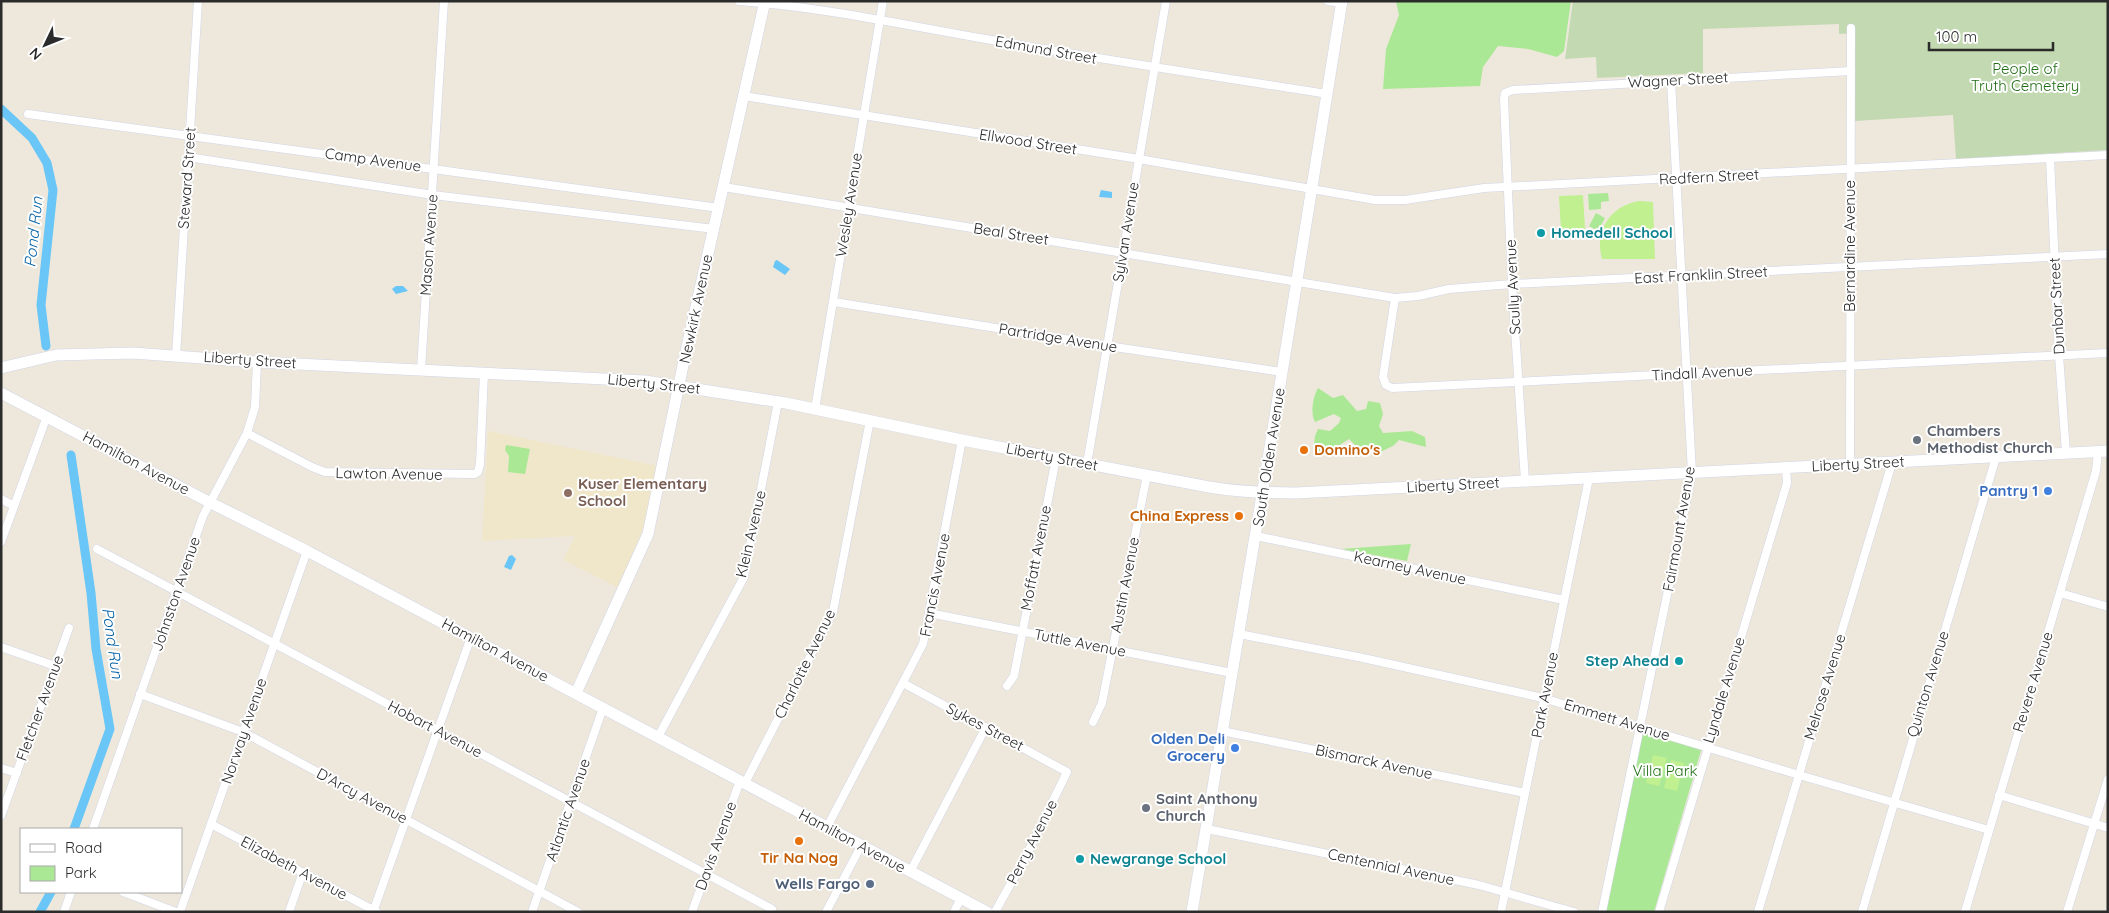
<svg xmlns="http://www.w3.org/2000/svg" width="2109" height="913" font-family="Quicksand,sans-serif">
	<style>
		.education { fill: #f0e7cb }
		.green { fill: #abe895 }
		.cemetery { fill: #c2d9b2 }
		.pitch { fill: #c0f090 }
		.water { fill: #69c6f6 }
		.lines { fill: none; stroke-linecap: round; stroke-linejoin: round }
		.canal { stroke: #69c6f6; stroke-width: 9 }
		.street-casing { stroke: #d1d4e5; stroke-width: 9 }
		.secondary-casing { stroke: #d1d4e5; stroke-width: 12 }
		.street { stroke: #fff; stroke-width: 8 }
		.secondary { stroke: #fff; stroke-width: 11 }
		.culture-dot { fill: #0f9aa8; stroke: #fff; stroke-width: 2 }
		.worship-dot { fill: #6b7280; stroke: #fff; stroke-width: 2 }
		.food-dot { fill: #e8710a; stroke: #fff; stroke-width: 2 }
		.shop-dot { fill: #3f7fe0; stroke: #fff; stroke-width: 2 }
		.education-dot { fill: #8d6e63; stroke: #fff; stroke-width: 2 }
		.service-dot { fill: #5c6f8a; stroke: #fff; stroke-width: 2 }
		.labels { text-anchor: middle; stroke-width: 4; stroke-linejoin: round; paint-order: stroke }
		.street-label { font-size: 15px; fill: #2b2b2b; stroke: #fff }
		.park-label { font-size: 15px; fill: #216e15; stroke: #fff }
		.culture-label { font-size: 15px; font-weight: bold; fill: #0d838f; stroke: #fff; text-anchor: start }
		.worship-label { font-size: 15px; font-weight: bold; fill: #5b616d; stroke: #fff; text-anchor: start }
		.food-label { font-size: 15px; font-weight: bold; fill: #c56008; stroke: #fff; text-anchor: start }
		.education-label { font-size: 15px; font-weight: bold; fill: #785e54; stroke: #fff; text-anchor: start }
		.shop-label { font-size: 15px; font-weight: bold; fill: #366cbe; stroke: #fff; text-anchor: end }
		.service-label { font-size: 15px; font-weight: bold; fill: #4e5e75; stroke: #fff; text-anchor: end }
		.water-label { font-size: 16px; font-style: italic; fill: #0562a6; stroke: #fff }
	</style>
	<rect width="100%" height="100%" fill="#eee8dc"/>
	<path class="education" d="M488 431 658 466 646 519 636 550 619 588 563 560 575 536 482 541Z"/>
	<g class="green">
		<path d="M1396 1H1571L1564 51 1557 57 1528 49 1498 46 1483 67 1480 86 1383 89 1386 49 1399 15Z"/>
		<path d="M1608 193 1609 201 1601 202V209L1589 210 1588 194Z"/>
		<path d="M1596 213 1605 218 1598 231 1589 226Z"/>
		<path d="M1318 388 1333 398 1343 395 1357 411 1366 409 1368 401 1380 403 1383 414 1379 426 1383 433 1412 431 1425 437 1426 447 1399 440 1393 446 1380 452 1355 445 1349 439 1329 452 1313 453 1315 436 1318 429 1330 431 1339 423 1341 418 1334 414 1315 422C1310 413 1313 396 1318 388Z"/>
		<path d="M506 445 530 449 525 474 508 472 509 456 505 450Z"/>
		<path d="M1411 544 1407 561 1341 549Z"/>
		<path d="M1643 732 1702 747 1654 912H1606Z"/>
	</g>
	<path class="cemetery" d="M1573 1H2108V150L1956 159 1953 115 1855 121V33L1839 34V24L1703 29V73L1597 78 1596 57 1565 59Z"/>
	<g class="pitch">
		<path d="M1583 195 1585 229 1561 231 1559 196Z"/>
		<path d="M1639 201 1653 202 1655 259H1602C1594 231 1610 206 1639 201Z"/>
		<path d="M1653 755 1667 758 1659 786 1646 783Z"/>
		<path d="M1671 760 1684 763 1677 791 1664 788Z"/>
	</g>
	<g class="water">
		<path d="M1101 190 1112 192V198L1099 197Z"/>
		<path d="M777 260 790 269 785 275 773 267 775 261Z"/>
		<path d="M396 286H403L408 291 396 294 392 289Z"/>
		<path d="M512 555 516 559 511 570 504 567 509 556Z"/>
	</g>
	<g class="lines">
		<g class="canal">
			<path d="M1 109 32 138 47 163 53 190 41 305 46 346"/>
			<path d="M71 455 91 593 96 649 110 729 74 829"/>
			<path d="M40 912 51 892"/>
		</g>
		<g class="street-casing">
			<g id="street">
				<path d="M739 1C822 7 904 25 986 39 1099 59 1213 76 1327 94"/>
				<path d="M1328 1 1342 3"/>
				<path d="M744 96 1139 159 1375 200H1405L1484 188 2108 155"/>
				<path d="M28 114 719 208"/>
				<path d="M188 157 433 195 714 229"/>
				<path d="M2050 158 2059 355 2066 453"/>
				<path d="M724 187 1395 298 1418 296 1449 289 1512 284 2108 254"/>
				<path d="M1395 298 1383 377 1386 385 1392 388 2108 353"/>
				<path d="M834 302 1108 346 1282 372"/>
				<path d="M176 356 198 1"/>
				<path d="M421 370 444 1"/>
				<path d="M815 409 883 1"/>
				<path d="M247 433 312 467 325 472 475 474 478 472 480 464 484 373"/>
				<path d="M1087 464 1166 1"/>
				<path d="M1850 465 1851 28"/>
				<path d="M1525 481 1512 284 1504 99 1505 93 1513 90 1851 71"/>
				<path d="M1 499 14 506"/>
				<path d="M1256 536 1564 600"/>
				<path d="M1 542 47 416"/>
				<path d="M97 549 772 909"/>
				<path d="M2060 593 2108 607"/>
				<path d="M929 613 1232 673"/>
				<path d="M1239 634 1363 658 1543 698 1799 775 1989 830"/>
				<path d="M1 647 55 666"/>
				<path d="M903 683 1067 772 1025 858 995 912"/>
				<path d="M1007 686 1014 676 1056 458"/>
				<path d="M140 694 243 732 578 912"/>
				<path d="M1093 722 1102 703 1147 475"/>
				<path d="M1222 731 1525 793"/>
				<path d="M658 737 744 577 778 402"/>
				<path d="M1 768 17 773"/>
				<path d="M745 783 833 612 870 420"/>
				<path d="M1999 795 2108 828"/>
				<path d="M1 816 69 628"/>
				<path d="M211 824 377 912"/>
				<path d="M827 827 923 644 962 440"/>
				<path d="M93 829 203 516 247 433 255 407 257 362"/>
				<path d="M1207 829 1479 885 1574 912"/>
				<path d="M910 872 986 727"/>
				<path d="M123 892 176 912"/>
				<path d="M64 912 71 892"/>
				<path d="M180 912 307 551"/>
				<path d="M289 912 303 872"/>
				<path d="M373 912 471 637"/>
				<path d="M532 912 603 708"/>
				<path d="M692 912 740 781"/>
				<path d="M826 912 861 846"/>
				<path d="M954 912 961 898"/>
				<path d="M1501 912 1589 478"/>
				<path d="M1602 912 1692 473 1671 80"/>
				<path d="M1659 912 1787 483 1786 468"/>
				<path d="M1758 912 1892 463"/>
				<path d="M1862 912 1996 457"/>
				<path d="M1965 912 2088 498 2096 471 2098 452"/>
				<path d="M2067 912 2108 779"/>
			</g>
		</g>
		<g class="secondary-casing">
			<g id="secondary">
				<path d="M1 368 56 355 133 353 257 362 645 381 786 403 962 440 1209 487C1238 492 1266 493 1296 493L2108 451"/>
				<path d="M1 393 209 502 307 551 987 912"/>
				<path d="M576 693 648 534 686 351 765 1"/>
				<path d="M1192 912 1271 441 1342 1"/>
			</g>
		</g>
		<use href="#street" class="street"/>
		<use href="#secondary" class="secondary"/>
	</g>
	<g class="culture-dot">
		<circle cx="1541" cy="233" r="5"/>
		<circle cx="1679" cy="661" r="5"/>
		<circle cx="1080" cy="859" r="5"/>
	</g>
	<g class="worship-dot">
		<circle cx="1917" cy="440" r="5"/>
		<circle cx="1146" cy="808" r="5"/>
	</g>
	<g class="food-dot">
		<circle cx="1304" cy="450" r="5"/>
		<circle cx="1239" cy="516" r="5"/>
		<circle cx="799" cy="841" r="5"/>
	</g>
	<g class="shop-dot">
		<circle cx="2048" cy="491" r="5"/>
		<circle cx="1235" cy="748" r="5"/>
	</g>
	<circle class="education-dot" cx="568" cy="493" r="5"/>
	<circle class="service-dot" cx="870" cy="884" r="5"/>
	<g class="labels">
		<g class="street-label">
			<text transform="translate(1046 50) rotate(10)" y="5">Edmund Street</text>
			<text transform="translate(1678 80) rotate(-3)" y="5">Wagner Street</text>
			<text transform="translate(1028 142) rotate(9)" y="5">Ellwood Street</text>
			<text transform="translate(373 160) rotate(8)" y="5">Camp Avenue</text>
			<text transform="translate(1709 177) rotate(-3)" y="5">Redfern Street</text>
			<text transform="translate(187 178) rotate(-86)" y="5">Steward Street</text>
			<text transform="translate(849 205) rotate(-81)" y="5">Wesley Avenue</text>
			<text transform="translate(1126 232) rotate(-81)" y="5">Sylvan Avenue</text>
			<text transform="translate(1011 234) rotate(9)" y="5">Beal Street</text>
			<text transform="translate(429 245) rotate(-86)" y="5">Mason Avenue</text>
			<text transform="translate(1850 246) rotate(-90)" y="5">Bernardine Avenue</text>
			<text transform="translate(1701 275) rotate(-3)" y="5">East Franklin Street</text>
			<text transform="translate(1513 287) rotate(-93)" y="5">Scully Avenue</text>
			<text transform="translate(2057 306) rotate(-93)" y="5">Dunbar Street</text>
			<text transform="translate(696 309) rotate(-78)" y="5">Newkirk Avenue</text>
			<text transform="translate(1058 338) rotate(9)" y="5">Partridge Avenue</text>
			<text transform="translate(250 360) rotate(4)" y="5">Liberty Street</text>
			<text transform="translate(1702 373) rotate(-3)" y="5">Tindall Avenue</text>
			<text transform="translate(654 384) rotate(6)" y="5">Liberty Street</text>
			<text transform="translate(1052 457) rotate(11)" y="5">Liberty Street</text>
			<text transform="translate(1269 457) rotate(-81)" y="5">South Olden Avenue</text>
			<text transform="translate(136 463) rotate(28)" y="5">Hamilton Avenue</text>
			<text transform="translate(1858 464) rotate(-3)" y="5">Liberty Street</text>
			<text transform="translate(389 474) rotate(1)" y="5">Lawton Avenue</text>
			<text transform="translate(1453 485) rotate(-3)" y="5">Liberty Street</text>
			<text transform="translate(1679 529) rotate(-80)" y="5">Fairmount Avenue</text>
			<text transform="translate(751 534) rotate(-77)" y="5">Klein Avenue</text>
			<text transform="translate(1036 558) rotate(-79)" y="5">Moffatt Avenue</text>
			<text transform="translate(1410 568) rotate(12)" y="5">Kearney Avenue</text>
			<text transform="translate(935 585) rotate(-79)" y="5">Francis Avenue</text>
			<text transform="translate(1125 585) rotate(-79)" y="5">Austin Avenue</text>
			<text transform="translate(176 594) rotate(-71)" y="5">Johnston Avenue</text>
			<text transform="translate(1080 643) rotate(11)" y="5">Tuttle Avenue</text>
			<text transform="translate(495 650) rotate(28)" y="5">Hamilton Avenue</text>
			<text transform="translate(805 664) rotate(-64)" y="5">Charlotte Avenue</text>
			<text transform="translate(2033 682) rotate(-73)" y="5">Revere Avenue</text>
			<text transform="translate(1928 684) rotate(-73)" y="5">Quinton Avenue</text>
			<text transform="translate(1825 687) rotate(-73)" y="5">Melrose Avenue</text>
			<text transform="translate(1724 690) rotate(-73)" y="5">Lyndale Avenue</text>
			<text transform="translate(1545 695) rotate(-79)" y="5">Park Avenue</text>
			<text transform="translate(40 708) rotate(-70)" y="5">Fletcher Avenue</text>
			<text transform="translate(1617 720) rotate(17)" y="5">Emmett Avenue</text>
			<text transform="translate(985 727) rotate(28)" y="5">Sykes Street</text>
			<text transform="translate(435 729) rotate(28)" y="5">Hobart Avenue</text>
			<text transform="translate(244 731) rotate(-71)" y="5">Norway Avenue</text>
			<text transform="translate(1374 762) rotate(12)" y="5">Bismarck Avenue</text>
			<text transform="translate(362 796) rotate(28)" y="5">D'Arcy Avenue</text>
			<text transform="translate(568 810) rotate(-71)" y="5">Atlantic Avenue</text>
			<text transform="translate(852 841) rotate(28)" y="5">Hamilton Avenue</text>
			<text transform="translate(1032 842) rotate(-63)" y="5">Perry Avenue</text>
			<text transform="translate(716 846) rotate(-70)" y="5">Davis Avenue</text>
			<text transform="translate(1391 867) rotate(12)" y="5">Centennial Avenue</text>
			<text transform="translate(294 868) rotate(28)" y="5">Elizabeth Avenue</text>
		</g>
		<g class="park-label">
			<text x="2025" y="74">People of<tspan x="2025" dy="17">Truth Cemetery</tspan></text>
			<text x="1665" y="776">Villa Park</text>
		</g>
		<g class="culture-label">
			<text x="1551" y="238">Homedell School</text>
			<text x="1669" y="666" text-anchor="end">Step Ahead</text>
			<text x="1090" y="864">Newgrange School</text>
		</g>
		<g class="worship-label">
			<text x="1927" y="436">Chambers<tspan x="1927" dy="17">Methodist Church</tspan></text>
			<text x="1156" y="804">Saint Anthony<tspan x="1156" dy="17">Church</tspan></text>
		</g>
		<g class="food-label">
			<text x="1314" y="455">Domino's</text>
			<text x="1229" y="521" text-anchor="end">China Express</text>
			<text x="799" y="863" text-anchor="middle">Tir Na Nog</text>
		</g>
		<g class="education-label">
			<text x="578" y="489">Kuser Elementary<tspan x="578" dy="17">School</tspan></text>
		</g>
		<g class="shop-label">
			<text x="2038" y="496">Pantry 1</text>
			<text x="1225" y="744">Olden Deli<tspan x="1225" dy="17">Grocery</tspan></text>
		</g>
		<g class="service-label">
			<text x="860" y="889">Wells Fargo</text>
		</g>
		<g class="water-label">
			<text transform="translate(33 232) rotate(-84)" y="6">Pond Run</text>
			<text transform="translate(113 643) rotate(82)" y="6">Pond Run</text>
		</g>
	</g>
	<rect width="2109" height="913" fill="none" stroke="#2b2b2b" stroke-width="5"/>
	<rect x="20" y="828" width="162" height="65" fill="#ffffff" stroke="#aaaaaa"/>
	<rect x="30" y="844" width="25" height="8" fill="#ffffff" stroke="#aaaaaa"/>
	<text x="65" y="853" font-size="15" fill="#2b2b2b">Road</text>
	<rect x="30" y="866" width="25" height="15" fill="#abe895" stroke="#aaaaaa"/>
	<text x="65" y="878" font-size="15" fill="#2b2b2b">Park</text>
	<g transform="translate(45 45) rotate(227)" stroke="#ffffff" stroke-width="4" paint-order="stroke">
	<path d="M0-4L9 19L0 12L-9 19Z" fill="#2b2b2b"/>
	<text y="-8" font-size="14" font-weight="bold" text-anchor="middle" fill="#2b2b2b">N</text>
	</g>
	<path d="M1929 42v8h124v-8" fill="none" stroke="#2b2b2b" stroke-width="2.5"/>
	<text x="1936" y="42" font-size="15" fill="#2b2b2b" stroke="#ffffff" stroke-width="4" paint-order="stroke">100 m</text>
</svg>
